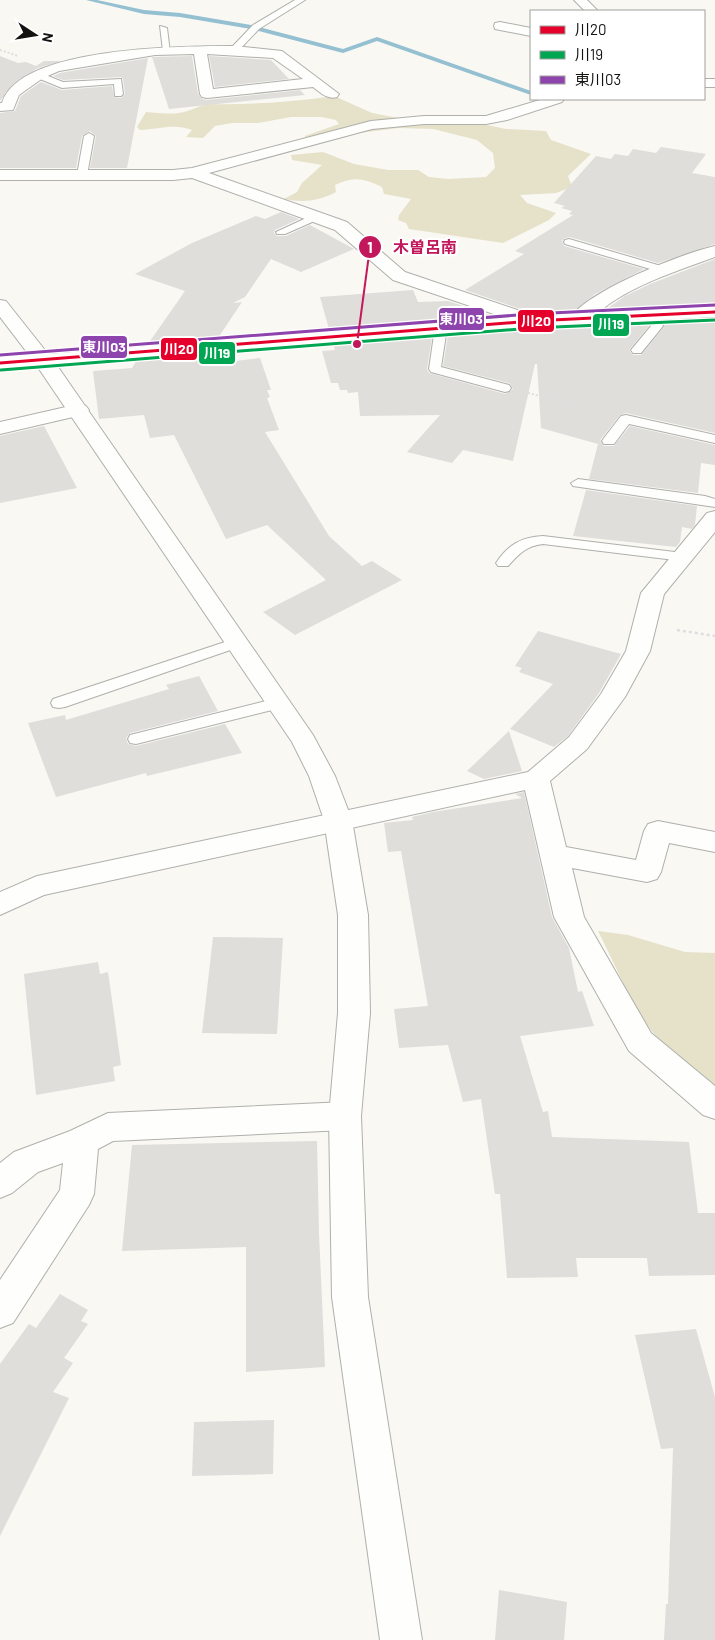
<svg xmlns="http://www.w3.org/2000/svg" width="715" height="1640" font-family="Barlow,'Noto Sans JP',sans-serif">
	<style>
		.green { fill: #e6e1c9 }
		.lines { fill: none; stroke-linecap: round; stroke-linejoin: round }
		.stream { fill: #94c0d1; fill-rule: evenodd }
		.building { fill: #dfdeda }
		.service-casing { stroke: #afafac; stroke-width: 2 }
		.minor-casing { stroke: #afafac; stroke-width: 2 }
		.tertiary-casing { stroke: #afafac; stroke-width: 2 }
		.path-far1 { stroke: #dfdede; stroke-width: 2; stroke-dasharray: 2 2; stroke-linecap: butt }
		.path { stroke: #dfdede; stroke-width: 2.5; stroke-dasharray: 3 3; stroke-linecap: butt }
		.service { fill: #fefefd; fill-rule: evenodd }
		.minor { fill: #fefefd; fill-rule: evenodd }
		.tertiary { fill: #fefefd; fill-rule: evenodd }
		.bus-1-casing { stroke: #fff; stroke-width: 5.5 }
		.bus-2-casing { stroke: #fff; stroke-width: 5.5 }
		.bus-3-casing { stroke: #fff; stroke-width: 5.5 }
		.bus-1 { stroke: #e4002b; stroke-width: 3 }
		.bus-2 { stroke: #00a651; stroke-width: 3 }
		.bus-3 { stroke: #8e44ad; stroke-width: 3 }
		.leader { fill: none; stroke: #c2185b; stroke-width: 2 }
		.callout-dot { fill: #c2185b; stroke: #fff; stroke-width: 2 }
		.mark-label { font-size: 15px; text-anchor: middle; font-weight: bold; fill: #fff }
		.callout-label { font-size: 16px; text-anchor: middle; font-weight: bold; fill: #c2185b; stroke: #fff; stroke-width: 4.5; stroke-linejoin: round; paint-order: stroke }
		.line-badge { stroke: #fff; stroke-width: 2 }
		.badge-label { font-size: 14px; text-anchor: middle; font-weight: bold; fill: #fff }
	</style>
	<rect width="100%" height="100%" fill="#f9f8f3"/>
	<g class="green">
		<path d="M334 96 372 113 424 123H477L506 129 546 131 551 140 591 154 568 176 572 187 556 193 520 195 527 203 556 213 549 220 503 243 409 229 406 223 398 220 399 215 411 199 384 194 382 187C364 178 353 176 335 185L336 192C319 201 303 203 284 199L297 192 302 183 322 165 292 160 291 155 323 152 354 164 388 170H418L429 177 448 179 486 177 495 168 493 153 477 140 433 129 398 128 305 140V136L339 124 336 120 321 117H291L258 123H232L215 126 203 138 186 137 192 130C174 123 159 129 140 130L137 127 146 112C159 113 172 115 184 112 193 110 202 104 210 104 251 105 293 102 334 96Z"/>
		<path d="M598 931 628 935 685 952 715 953V1091C692 1073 669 1053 651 1030 629 1000 615 964 598 931Z"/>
	</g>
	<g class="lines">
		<path class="stream" d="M86 0H97L144 10 180 13 251 25 343 49 377 37 531 91V95L377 41 343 53 251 29 180 17 144 14Z"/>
	</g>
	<g class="building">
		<path d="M0 56 18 63 26 62 36 66 44 61H62L38 68 14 83 0 101Z"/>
		<path d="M192 56 198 94 202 99 207 100 300 90 305 95 169 109 152 57Z"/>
		<path d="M209 56 271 60 289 79 215 87Z"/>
		<path d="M148 58 127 168H90L96 136 90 131 82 136 76 168H0V113L15 111 21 96 41 82 62 90 112 86 114 97 121 98 125 94 123 79 121 77 63 80 53 76 60 73Z"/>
		<path d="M661 147 706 154 692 173 715 177V244L658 263 570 237 565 238 562 241 564 246 644 269 595 294 574 311 532 313 465 290 524 254 515 251 573 215 569 214 572 211 561 208 565 206 554 203 596 156 611 159 615 154 628 156 633 149 656 153Z"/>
		<path d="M281 212 299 219 275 230 274 233 277 236H286L310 225 354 249 301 272 271 259 245 297 233 303 242 302 218 338 148 344 185 291 135 274 192 243 256 216 265 219Z"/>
		<path d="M715 259V305L605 310 625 296 650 284Z"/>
		<path d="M413 290 418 302 448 301 494 316 329 329 320 297Z"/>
		<path d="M715 319V433L626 413 620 415 600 440 604 446H614L630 426 715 445V465L701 463 698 493 589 479 598 444 541 428 537 364H535L513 461 463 450 452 463 407 452 440 415 360 416 358 392 348 393 347 390H340L338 383H331L322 351 335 350 333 344 432 337 427 369 429 373 505 394 513 389 509 383 443 366 448 335 647 323 649 326 629 350 633 355H641L664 327 663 322Z"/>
		<path d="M208 354 201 365 260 358 271 390H267L270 397 267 398 279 430 265 432 329 536 362 566 372 561 402 580 295 635 263 612 326 580 267 525 226 539 174 435 150 438 144 415 99 419 93 371 132 368 137 360Z"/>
		<path d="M44 426 77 488 0 503V436Z"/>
		<path d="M586 490 697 506 695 525 692 529 682 527 680 542 676 547 573 536Z"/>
		<path d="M538 631 621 654 599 693 568 736 554 747 510 729 553 684 519 672 522 668 515 666Z"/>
		<path d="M199 676 218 711 130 733 126 738 128 744 136 746 225 724 242 753 147 776 146 773 56 797 28 723 65 715 66 720 169 689 166 685Z"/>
		<path d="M509 731 522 771 484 779 467 771Z"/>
		<path d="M524 792 552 917 569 948 578 992 582 991 594 1026 520 1036 543 1112 548 1111 552 1137 689 1142 698 1213H715V1275L649 1276 647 1258H576L578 1277 507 1278 500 1194H495L481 1099 463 1102 448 1045 399 1048 394 1009 428 1006 401 851 388 852 384 823 413 820 412 817 433 812 522 798 515 794Z"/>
		<path d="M213 937 283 938 277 1034 202 1033Z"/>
		<path d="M98 962 100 974 108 972 113 1007 121 1065 113 1067 115 1081 36 1095 24 974Z"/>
		<path d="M317 1141 319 1233 325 1367 246 1372V1247L122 1251 132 1145Z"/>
		<path d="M60 1294 88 1310 81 1321 88 1324 64 1358 73 1363 53 1392 69 1398 0 1536V1364L29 1324 36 1328Z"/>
		<path d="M696 1329 715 1397V1640H664L666 1604H668L673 1448 661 1449 635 1335Z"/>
		<path d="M274 1420 273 1474 192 1476 194 1422Z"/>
		<path d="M499 1590 567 1602 564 1640H495Z"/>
	</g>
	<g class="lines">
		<g class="service-casing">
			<g id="service">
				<path d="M295 0H305L259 29 237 52H231V48L253 25Z"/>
				<path d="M160 26 167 28 170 53 163 51Z"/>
				<path d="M38 72 63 82 121 79 123 94 121 96H115L114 84 62 88 35 77 34 75Z"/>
				<path d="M89 133 94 136 87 175 82 178 77 175 84 136Z"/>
				<path d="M315 214 320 217 319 219 285 234H277L276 232Z"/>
				<path d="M569 239 668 268 670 270 664 273 565 244 564 242 565 240Z"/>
				<path d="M652 312 656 313 663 326 641 353H633L631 350 651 326 646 315Z"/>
				<path d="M441 324 447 328 441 367 509 385 511 388 509 391 505 392 431 372 429 369 435 328Z"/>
				<path d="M626 415 715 435V443L629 424 614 444H604L602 441 604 438 621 416Z"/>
				<path d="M578 479 705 496 715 499V507L573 486 571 483Z"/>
				<path d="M543 536 683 553 688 554 690 557 688 560 683 561 543 544C526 546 519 554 508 566H498L496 563C508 545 521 537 543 536Z"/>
				<path d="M237 638 242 640 245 643 242 646 65 707 59 708 53 707 51 703 53 699Z"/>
				<path d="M278 698 284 699 286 703 284 707 136 744 130 743 128 739 130 735Z"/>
			</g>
		</g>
		<g class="minor-casing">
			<g id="minor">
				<path d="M574 0H587L598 11H585Z"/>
				<path d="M500 22 531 28V36L495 29 494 26 495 23Z"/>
				<path d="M234 46 282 51 339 94 337 97C327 100 320 92 313 87L207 98 202 97 200 94 194 54 155 55 59 71 43 78 19 95 13 110 0 111V103H2C19 46 185 46 234 46ZM207 54 273 58 303 79 213 89Z"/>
				<rect x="704" y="79" width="11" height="8"/>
				<path d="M543 99H564L562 102 507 120 486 124H424L372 129 209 173 347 222 405 272 538 317 541 321 538 325 532 327 393 280 335 230 192 178 173 180H0V170H173L192 168 371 121 424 116H486Z"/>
				<path d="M715 246V257C680 270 644 281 612 302 600 310 588 326 573 322L570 318C589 290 681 254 715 246Z"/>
				<path d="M79 404 86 406 89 410 86 414 0 434V422Z"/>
				<path d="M715 511V532L664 594 650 651 625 697 587 749 550 781 566 847 636 860 644 831 648 824 658 821 715 832V852L669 843 661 872 657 879 647 882 572 868 584 917 651 1033 715 1086V1119L703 1115 629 1051 554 917 525 790 44 895 0 915V892L37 876 528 772 569 737 601 694 626 651 641 593 707 513Z"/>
				<path d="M345 1102 357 1106 361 1116 357 1126 345 1130 113 1141 98 1149 94 1194 89 1205 13 1323 0 1328V1280L60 1190 63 1163 38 1172 12 1193 0 1198V1163L14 1152 70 1131 108 1113Z"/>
			</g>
		</g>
		<g class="tertiary-casing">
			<path id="tertiary" d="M0 300 6 301 48 354 532 315 715 307V317L532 327 56 364 313 735 335 776 352 820 368 915 370 1013 361 1116 368 1297 422 1640H380L332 1297 329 1116 338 1013V915L324 820 309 776 292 742 37 366 0 369V357L29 355 0 317Z"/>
		</g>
		<g class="path-far1">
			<path d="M0 50 18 56"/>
			<path d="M528 393 597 411"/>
		</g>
		<path class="path" d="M677 630 715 636"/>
		<use href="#service" class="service"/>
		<use href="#minor" class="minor"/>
		<use href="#tertiary" class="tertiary"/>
		<g class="bus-1-casing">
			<path id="bus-1" d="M0 363 532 321 715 312"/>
		</g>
		<g class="bus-2-casing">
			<path id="bus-2" d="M1 370 532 328 715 320"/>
		</g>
		<g class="bus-3-casing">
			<path id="bus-3" d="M0 355 531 314 715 305"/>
		</g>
		<use href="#bus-1" class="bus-1"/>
		<use href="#bus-2" class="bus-2"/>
		<use href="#bus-3" class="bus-3"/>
	</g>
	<path class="leader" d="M357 344L370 247"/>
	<g class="callout-dot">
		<circle cx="357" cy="344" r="5"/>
		<circle cx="370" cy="247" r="12"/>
	</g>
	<g class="mark-label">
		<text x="370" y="253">1</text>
	</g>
	<g class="callout-label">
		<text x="425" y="253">木曽呂南</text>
	</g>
	<g class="line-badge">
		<rect x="438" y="307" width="47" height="24" rx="5" fill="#8e44ad"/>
		<rect x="517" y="309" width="38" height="24" rx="5" fill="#e4002b"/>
		<rect x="592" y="313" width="38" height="24" rx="5" fill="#00a651"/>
		<rect x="80" y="335" width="48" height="24" rx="5" fill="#8e44ad"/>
		<rect x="160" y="337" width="38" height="24" rx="5" fill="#e4002b"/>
		<rect x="198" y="341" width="38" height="24" rx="5" fill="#00a651"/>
	</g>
	<g class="badge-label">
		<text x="461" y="324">東川03</text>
		<text x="536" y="326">川20</text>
		<text x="611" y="329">川19</text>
		<text x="104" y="352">東川03</text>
		<text x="179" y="354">川20</text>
		<text x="217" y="358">川19</text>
	</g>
	<rect x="530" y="10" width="175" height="90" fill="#ffffff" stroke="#a1a09f"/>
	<rect x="540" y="26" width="25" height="8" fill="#e4002b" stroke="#a1a09f"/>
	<text x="575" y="35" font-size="15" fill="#131210">川20</text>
	<rect x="540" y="51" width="25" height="8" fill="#00a651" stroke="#a1a09f"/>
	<text x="575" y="60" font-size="15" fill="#131210">川19</text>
	<rect x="540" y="76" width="25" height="8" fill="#8e44ad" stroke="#a1a09f"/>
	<text x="575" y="85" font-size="15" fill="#131210">東川03</text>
	<g transform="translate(35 35) rotate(102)" stroke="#ffffff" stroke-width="4" paint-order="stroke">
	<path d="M0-4L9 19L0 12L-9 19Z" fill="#131210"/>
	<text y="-8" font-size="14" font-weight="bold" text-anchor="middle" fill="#131210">N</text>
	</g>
</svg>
